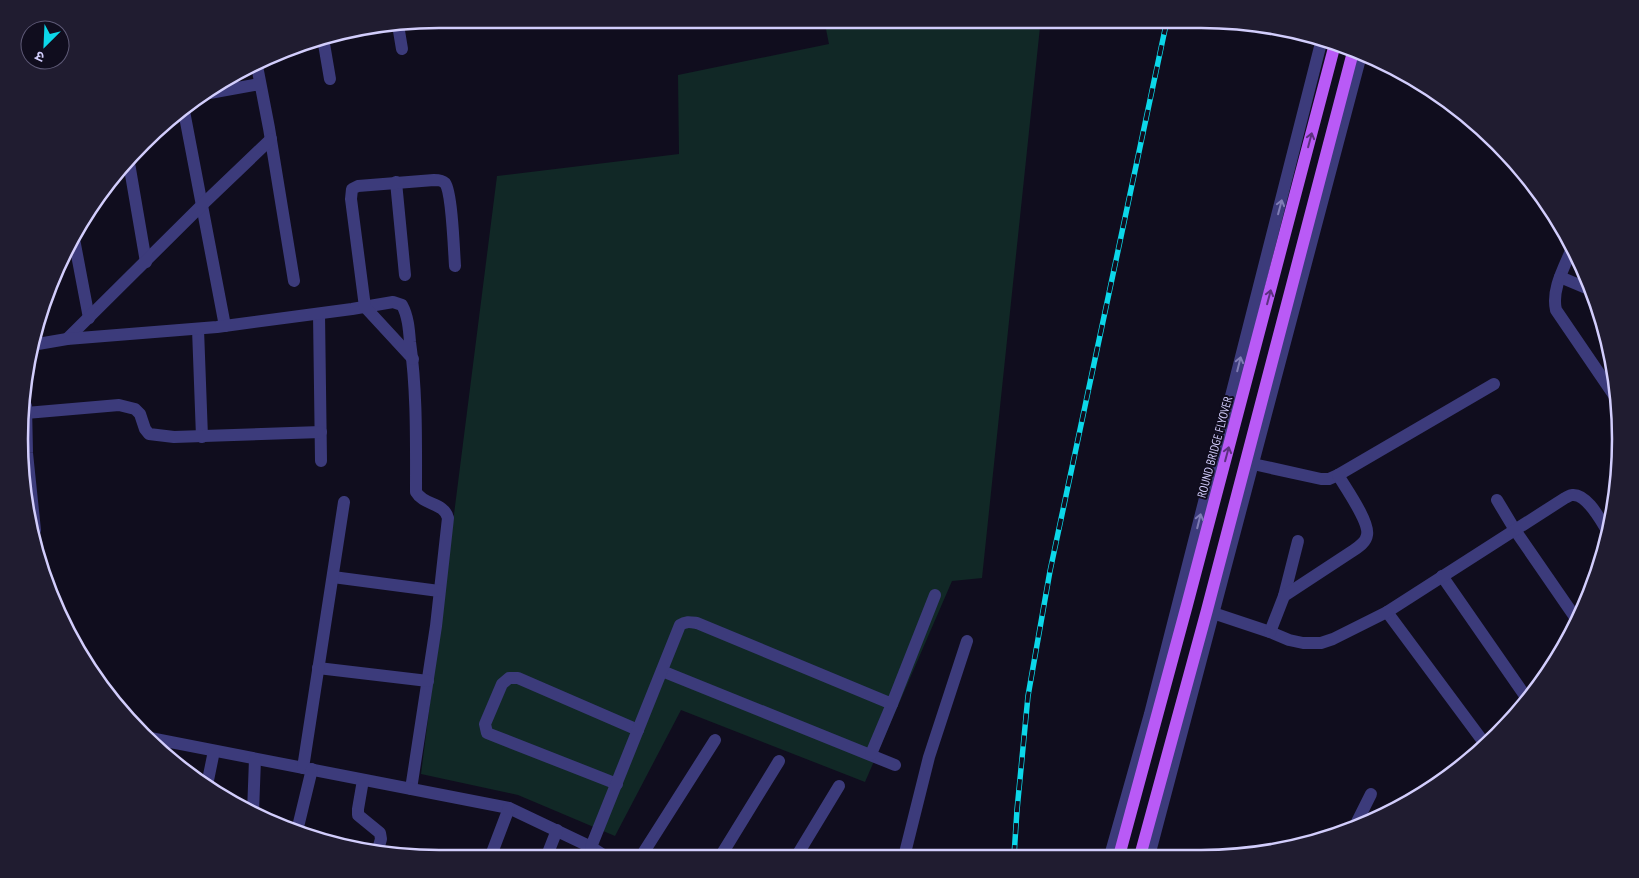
<svg xmlns="http://www.w3.org/2000/svg" width="1639" height="878" font-family="'PT Sans Narrow','Noto Sans Devanagari',sans-serif">
	<style>
		.green { fill: #112826 }
		.lines { fill: none; stroke-linecap: round; stroke-linejoin: round }
		.minor { stroke: #3c3b7b; stroke-width: 12 }
		.major { stroke: #b95af6; stroke-width: 12 }
		.rail-casing { stroke: #0cd7e9; stroke-width: 5.5 }
		.rail { stroke: #100d1e; stroke-width: 4; stroke-dasharray: 11; stroke-linecap: butt }
		.oneway { stroke: #5c307f }
		.oneway2 { stroke: #807db5 }
		.labels { text-anchor: middle; stroke-width: 4; stroke-linejoin: round; paint-order: stroke }
		.street-label { font-size: 12px; fill: #d2cdfc; stroke: #100d1e }
		.rim { fill: none; stroke: #d2cdfc; stroke-width: 2.5 }
	</style>
	<rect width="100%" height="100%" fill="#100d1e"/>
	<path class="green" d="M824 19H1011L1012 25 1040 27 982 578 952 581 865 782 681 710 615 836 518 795 421 774 497 176 679 154 678 75 829 44Z"/>
	<g class="lines">
		<g class="minor">
			<path d="M398 25 402 49"/>
			<path d="M323 38 330 79"/>
			<path d="M257 66 269 128 294 281"/>
			<path d="M204 94 260 84"/>
			<path d="M183 106 225 326"/>
			<path d="M129 163 146 262"/>
			<path d="M396 182 405 275"/>
			<path d="M74 239 89 318"/>
			<path d="M1573 246C1565 266 1551 289 1556 310L1618 401"/>
			<path d="M1560 277 1591 290"/>
			<path d="M319 314 321 461"/>
			<path d="M198 329 202 437"/>
			<path d="M67 339 202 205 271 139"/>
			<path d="M32 345 67 339 217 327 352 309 393 302 402 305C408 316 409 329 410 342 417 391 416 442 416 492 424 506 444 502 448 518L436 626 411 789"/>
			<path d="M413 359 365 307 351 199 352 189 358 186 434 180C438 180 442 180 445 183 452 192 454 252 455 266"/>
			<path d="M26 406 27 453 35 530"/>
			<path d="M26 413 119 405 135 409 140 414 145 429 149 434 174 437 321 432"/>
			<path d="M1253 464 1321 479H1329L1338 475"/>
			<path d="M1497 500 1515 530 1577 620"/>
			<path d="M1442 576 1528 700"/>
			<path d="M333 577 439 591"/>
			<path d="M1284 596 1298 541"/>
			<path d="M1387 612 1485 744"/>
			<path d="M1213 613 1270 632 1289 640 1303 643H1321L1333 639 1387 612 1565 498C1567 497 1570 495 1572 495 1587 493 1601 521 1608 532"/>
			<path d="M1270 632 1284 596 1351 552C1357 548 1366 543 1367 535 1370 522 1345 487 1338 475L1494 384"/>
			<path d="M318 668 428 681"/>
			<path d="M662 671 895 765"/>
			<path d="M150 738 509 808 591 847 608 858"/>
			<path d="M871 754 892 704"/>
			<path d="M303 768 344 502"/>
			<path d="M363 780 358 809V815L380 833 381 839 377 853"/>
			<path d="M617 784 487 733 485 724 502 684 509 678H518L638 730"/>
			<path d="M207 785 214 751"/>
			<path d="M253 813 255 759"/>
			<path d="M1353 830 1371 794"/>
			<path d="M297 831 312 769"/>
			<path d="M591 847 680 625C686 621 690 622 697 623L892 704 935 595"/>
			<path d="M1110 856 1150 714 1322 39"/>
			<path d="M1149 856 1361 55"/>
			<path d="M720 857 779 761"/>
			<path d="M796 857 839 786"/>
			<path d="M904 857 929 757 967 641"/>
			<path d="M490 858 509 808"/>
			<path d="M546 858 557 830"/>
			<path d="M640 858 715 740"/>
		</g>
		<g class="major">
			<path d="M1119 856 1187 605 1335 44"/>
			<path d="M1140 856 1207 610 1353 52"/>
		</g>
		<g class="rail-casing">
			<path id="rail" d="M1014 856 1017 810 1028 696 1050 571 1167 20"/>
		</g>
		<use href="#rail" class="rail"/>
	</g>
	<defs><path id="oneway-shaft" d="M-6 0H5M1.5-3L5.5 0L1.5 3" fill="none" stroke-width="1.6" stroke-linecap="round" stroke-linejoin="round" transform="scale(1.25)"/></defs>
	<g class="oneway">
		<use href="#oneway-shaft" transform="translate(1310 140) rotate(-75)"/>
		<use href="#oneway-shaft" transform="translate(1269 297) rotate(-75)"/>
		<use href="#oneway-shaft" transform="translate(1227 454) rotate(-75)"/>
	</g>
	<g class="oneway2">
		<use href="#oneway-shaft" transform="translate(1280 207) rotate(-75)"/>
		<use href="#oneway-shaft" transform="translate(1239 364) rotate(-76)"/>
		<use href="#oneway-shaft" transform="translate(1199 521) rotate(-76)"/>
	</g>
	<g class="labels">
		<g class="street-label">
			<text transform="translate(1215 447) rotate(-75)" y="4">ROUND BRIDGE FLYOVER</text>
		</g>
	</g>
	<path d="M0 0H1639V878H0ZM439 28H1201A411 411 0 0 1 1612 439V439A411 411 0 0 1 1201 850H439A411 411 0 0 1 28 439V439A411 411 0 0 1 439 28Z" fill="#201c30" fill-rule="evenodd"/>
	<path class="rim" d="M439 28H1201A411 411 0 0 1 1612 439V439A411 411 0 0 1 1201 850H439A411 411 0 0 1 28 439V439A411 411 0 0 1 439 28Z"/>
	<g transform="translate(45 45) rotate(204)"><circle r="24" fill="#100d1e" stroke="#5e5a77"/>
	<path d="M0-4L9 19L0 12L-9 19Z" fill="#0cd7e9"/>
	<text y="-8" font-size="14" font-weight="bold" text-anchor="middle" fill="#d2cdfc">उ</text>
	</g>
</svg>
